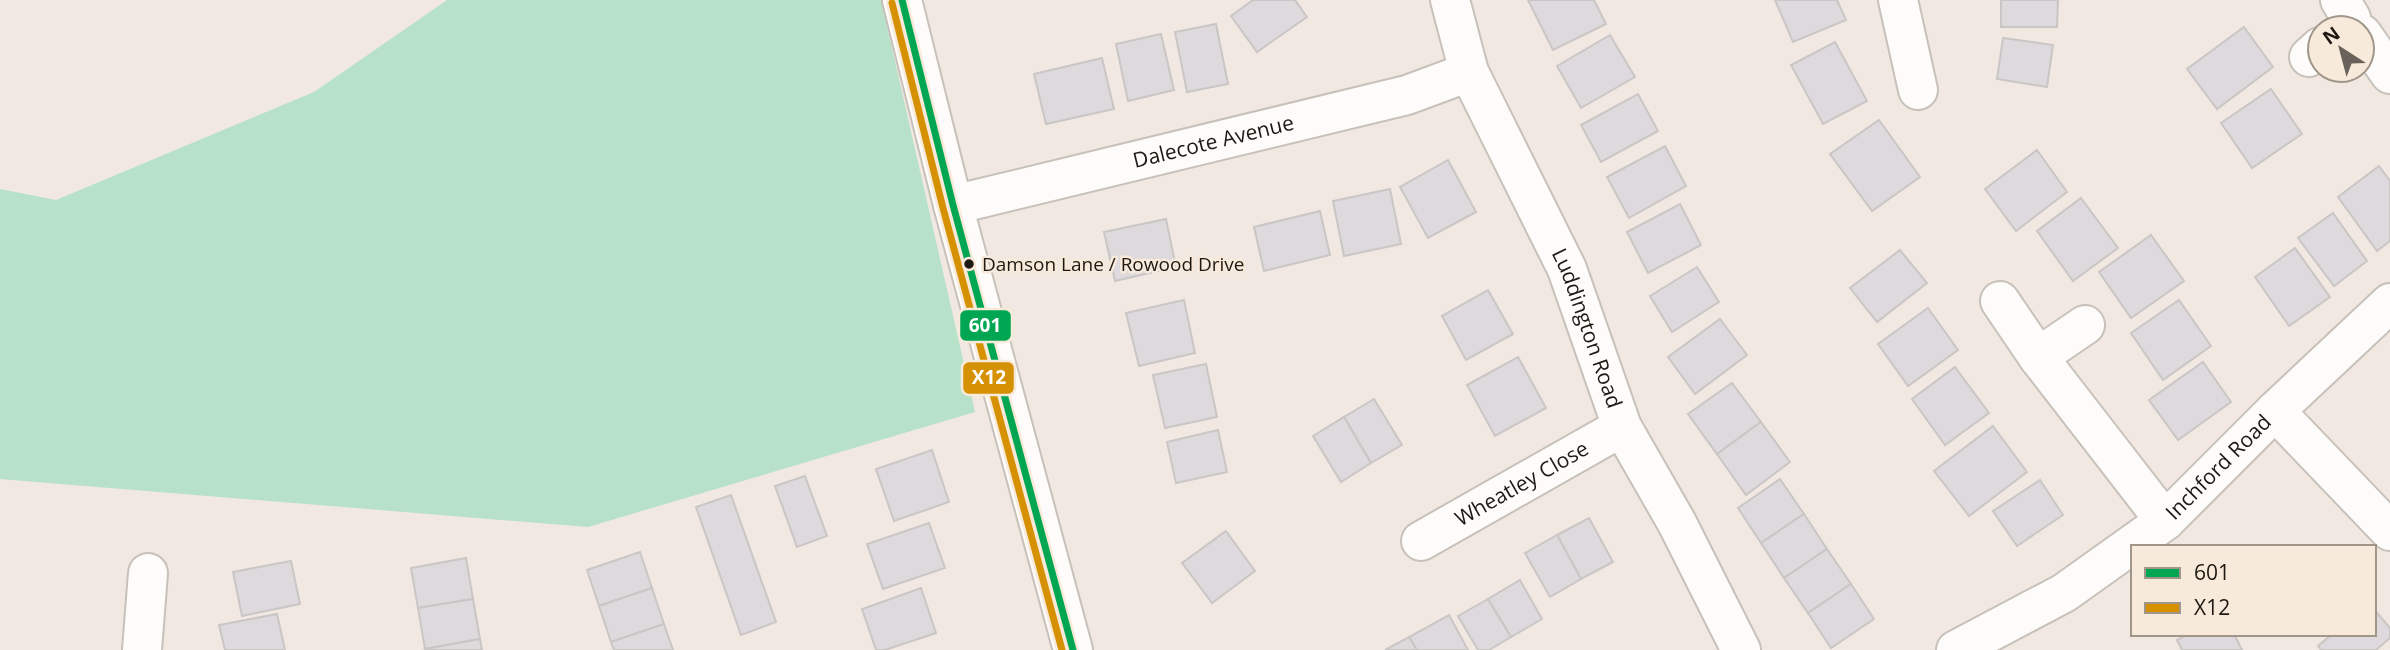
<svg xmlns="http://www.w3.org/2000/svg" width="2390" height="650" font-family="'Open Sans',sans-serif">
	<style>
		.green { fill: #b8e1c9 }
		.building { fill: #ddd9dc; stroke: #cac6c6; stroke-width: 2 }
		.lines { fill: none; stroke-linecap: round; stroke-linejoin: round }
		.minor-casing { stroke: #c7c1ba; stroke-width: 42 }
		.minor { stroke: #fdfcfa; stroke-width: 38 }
		.bus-1-casing { stroke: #f8eada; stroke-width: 12 }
		.bus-2-casing { stroke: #f8eada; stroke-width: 12 }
		.bus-1 { stroke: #00a651; stroke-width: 7 }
		.bus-2 { stroke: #d69103; stroke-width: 7 }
		.bus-dot { fill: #1e1913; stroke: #f8eada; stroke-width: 2.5 }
		.labels { text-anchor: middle; stroke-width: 5; stroke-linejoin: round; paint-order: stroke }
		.bus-label { font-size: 19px; fill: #1e1913; stroke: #f8eada; text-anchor: start }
		.street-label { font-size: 21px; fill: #1e1913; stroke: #f8eada }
		.line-badge { stroke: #f8eada; stroke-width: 2.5 }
		.badge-label { font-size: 19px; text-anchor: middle; font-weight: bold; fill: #fff }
	</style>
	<rect width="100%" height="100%" fill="#f1e9e1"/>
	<path class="green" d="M447 0H881L975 412 588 527 0 479V189L56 200 314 92Z"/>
	<g class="building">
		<path d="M1253 0H1295L1307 17 1257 52 1231 16Z"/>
		<path d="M1528 0H1594L1606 24 1553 50Z"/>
		<path d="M1775 0H1837L1846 20 1793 42Z"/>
		<path d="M2001 0H2058L2057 27H2001Z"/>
		<path d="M1216 24 1228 84 1187 92 1175 32Z"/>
		<path d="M2244 27 2273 67 2217 109 2187 69Z"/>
		<path d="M1161 34 1174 90 1128 101 1116 44Z"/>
		<path d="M1610 35 1635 77 1581 108 1557 66Z"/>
		<path d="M2003 38 2053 45 2047 87 1997 79Z"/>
		<path d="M1835 42 1867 101 1823 124 1791 65Z"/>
		<path d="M1102 58 1114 109 1046 124 1034 74Z"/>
		<path d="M2271 89 2302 134 2252 168 2221 123Z"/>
		<path d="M1638 94 1658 131 1601 162 1581 125Z"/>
		<path d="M1879 120 1920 177 1872 211 1830 154Z"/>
		<path d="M1665 146 1686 186 1629 218 1607 177Z"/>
		<path d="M2037 150 2067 192 2016 231 1985 189Z"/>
		<path d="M1448 160 1476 212 1428 238 1400 187Z"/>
		<path d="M2379 166 2390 181V241L2377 251 2338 197Z"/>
		<path d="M1390 189 1401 244 1344 256 1333 201Z"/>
		<path d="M2081 198 2118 248 2073 281 2037 231Z"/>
		<path d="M1680 204 1701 245 1648 273 1627 232Z"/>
		<path d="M1320 211 1330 255 1264 271 1254 227Z"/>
		<path d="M2333 213 2367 261 2334 286 2298 238Z"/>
		<path d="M1166 219 1176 267 1115 281 1104 232Z"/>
		<path d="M2151 235 2184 281 2131 318 2099 272Z"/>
		<path d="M2295 248 2330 297 2289 326 2255 277Z"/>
		<path d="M1900 250 1927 283 1877 322 1850 288Z"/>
		<path d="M1697 267 1719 302 1672 332 1650 296Z"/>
		<path d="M1488 290 1513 334 1466 360 1442 316Z"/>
		<path d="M1184 300 1195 353 1139 366 1126 313Z"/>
		<path d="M2179 300 2211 346 2163 380 2131 333Z"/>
		<path d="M1928 308 1958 350 1908 386 1878 344Z"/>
		<path d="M1720 319 1747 355 1695 394 1668 357Z"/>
		<path d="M1518 357 1546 408 1495 436 1467 385Z"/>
		<path d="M2203 362 2231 402 2178 440 2149 400Z"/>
		<path d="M1206 364 1217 417 1165 428 1153 375Z"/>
		<path d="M1955 367 1989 413 1945 445 1912 399Z"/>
		<path d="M1732 383 1761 422 1717 454 1688 414Z"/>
		<path d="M1374 399 1402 445 1371 463 1344 417Z"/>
		<path d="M1344 417 1371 463 1341 482 1313 436Z"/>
		<path d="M1761 422 1790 462 1746 495 1717 454Z"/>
		<path d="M1993 426 2027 472 1969 516 1934 471Z"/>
		<path d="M1218 430 1227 472 1176 483 1167 442Z"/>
		<path d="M932 450 949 502 894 521 876 469Z"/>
		<path d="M805 476 827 536 797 547 775 486Z"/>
		<path d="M1780 479 1804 514 1761 543 1738 508Z"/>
		<path d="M2040 480 2063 515 2017 546 1993 511Z"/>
		<path d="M731 495 776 622 741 635 696 507Z"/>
		<path d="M1804 514 1827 549 1784 578 1761 543Z"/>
		<path d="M1589 518 1613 562 1581 579 1557 535Z"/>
		<path d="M929 523 945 568 883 589 867 544Z"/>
		<path d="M1226 531 1255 571 1212 603 1182 563Z"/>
		<path d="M1557 535 1581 579 1550 597 1525 553Z"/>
		<path d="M1827 549 1851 584 1808 613 1784 578Z"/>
		<path d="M640 552 652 588 599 606 587 570Z"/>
		<path d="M466 558 473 599 418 608 411 568Z"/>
		<path d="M291 561 300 604 242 616 233 572Z"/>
		<path d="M1520 580 1542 619 1511 637 1488 599Z"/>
		<path d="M1851 584 1874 619 1831 648 1808 613Z"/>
		<path d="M652 588 664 624 611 642 599 606Z"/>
		<path d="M921 588 936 633 885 650H876L862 609Z"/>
		<path d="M473 599 480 639 425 649 418 608Z"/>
		<path d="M1488 599 1511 637 1489 650H1478L1458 616Z"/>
		<path d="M2374 609 2390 628V638L2376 650H2321L2318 646 2332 634H2374Z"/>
		<path d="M277 614 285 650H225L219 625Z"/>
		<path d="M1449 615 1468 650H1417L1409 637Z"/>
		<path d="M664 624 673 650H614L611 642Z"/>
		<path d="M2188 634H2234L2242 650H2182L2177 640Z"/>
		<path d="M1409 637 1417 650H1385Z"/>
		<path d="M480 639 482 650H426L425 649Z"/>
	</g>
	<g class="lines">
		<g class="minor-casing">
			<g id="minor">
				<path d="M902 0 953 205 1073 650"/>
				<path id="s1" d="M1450 0 1469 72 1567 269 1622 427 1677 523 1741 650"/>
				<path d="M1898 0 1918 90"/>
				<path d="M2340 0 2351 18"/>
				<path d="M2362 34 2390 74"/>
				<path d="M2309 57 2320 47"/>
				<path id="s2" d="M953 205 1407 95 1469 72"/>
				<path d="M2000 301 2038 357 2165 521"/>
				<path d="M2038 357 2085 325"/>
				<path d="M2275 411 2390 531"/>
				<path id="s3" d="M1421 541 1622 427"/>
				<path d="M142 650 148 573"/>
				<path id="s4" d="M1956 650 2064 593 2165 521 2275 411 2390 303"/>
			</g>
		</g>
		<use href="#minor" class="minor"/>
		<g class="bus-1-casing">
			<path id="bus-1" d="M902 0 953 205 1073 650"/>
		</g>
		<g class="bus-2-casing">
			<path id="bus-2" d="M892 3 943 208 1062 650"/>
		</g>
		<use href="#bus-1" class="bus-1"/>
		<use href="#bus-2" class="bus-2"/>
	</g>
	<circle class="bus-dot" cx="969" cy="264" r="6"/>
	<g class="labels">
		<g class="bus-label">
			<text x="982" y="271">Damson Lane / Rowood Drive</text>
		</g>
		<g class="street-label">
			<text dy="7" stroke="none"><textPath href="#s2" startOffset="268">Dalecote Avenue</textPath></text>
			<text dy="7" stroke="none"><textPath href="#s1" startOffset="357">Luddington Road</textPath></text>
			<text dy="7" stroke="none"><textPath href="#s4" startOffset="322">Inchford Road</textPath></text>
			<text dy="7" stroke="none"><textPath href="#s3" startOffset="116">Wheatley Close</textPath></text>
		</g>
	</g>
	<g class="line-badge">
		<rect x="959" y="309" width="53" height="33" rx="7" fill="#00a651"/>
		<rect x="962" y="361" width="53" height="34" rx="7" fill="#d69103"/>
	</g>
	<g class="badge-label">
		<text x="985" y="332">601</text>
		<text x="989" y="384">X12</text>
	</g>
	<rect x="2131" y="545" width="245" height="91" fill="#f8eada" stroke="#a1968a" stroke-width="2"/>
	<rect x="2145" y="568" width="35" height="10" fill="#00a651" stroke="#a1968a" stroke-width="2"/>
	<text x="2194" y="580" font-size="21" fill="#1e1913">601</text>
	<rect x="2145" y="603" width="35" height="10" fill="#d69103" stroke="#a1968a" stroke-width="2"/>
	<text x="2194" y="615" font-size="21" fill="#1e1913">X12</text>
	<g transform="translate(2341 49) rotate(324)"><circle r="33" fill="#f8eada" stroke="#a1968a" stroke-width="2"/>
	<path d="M0-5L12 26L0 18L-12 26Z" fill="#68625b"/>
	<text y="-10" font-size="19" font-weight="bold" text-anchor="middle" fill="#1e1913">N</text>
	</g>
</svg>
